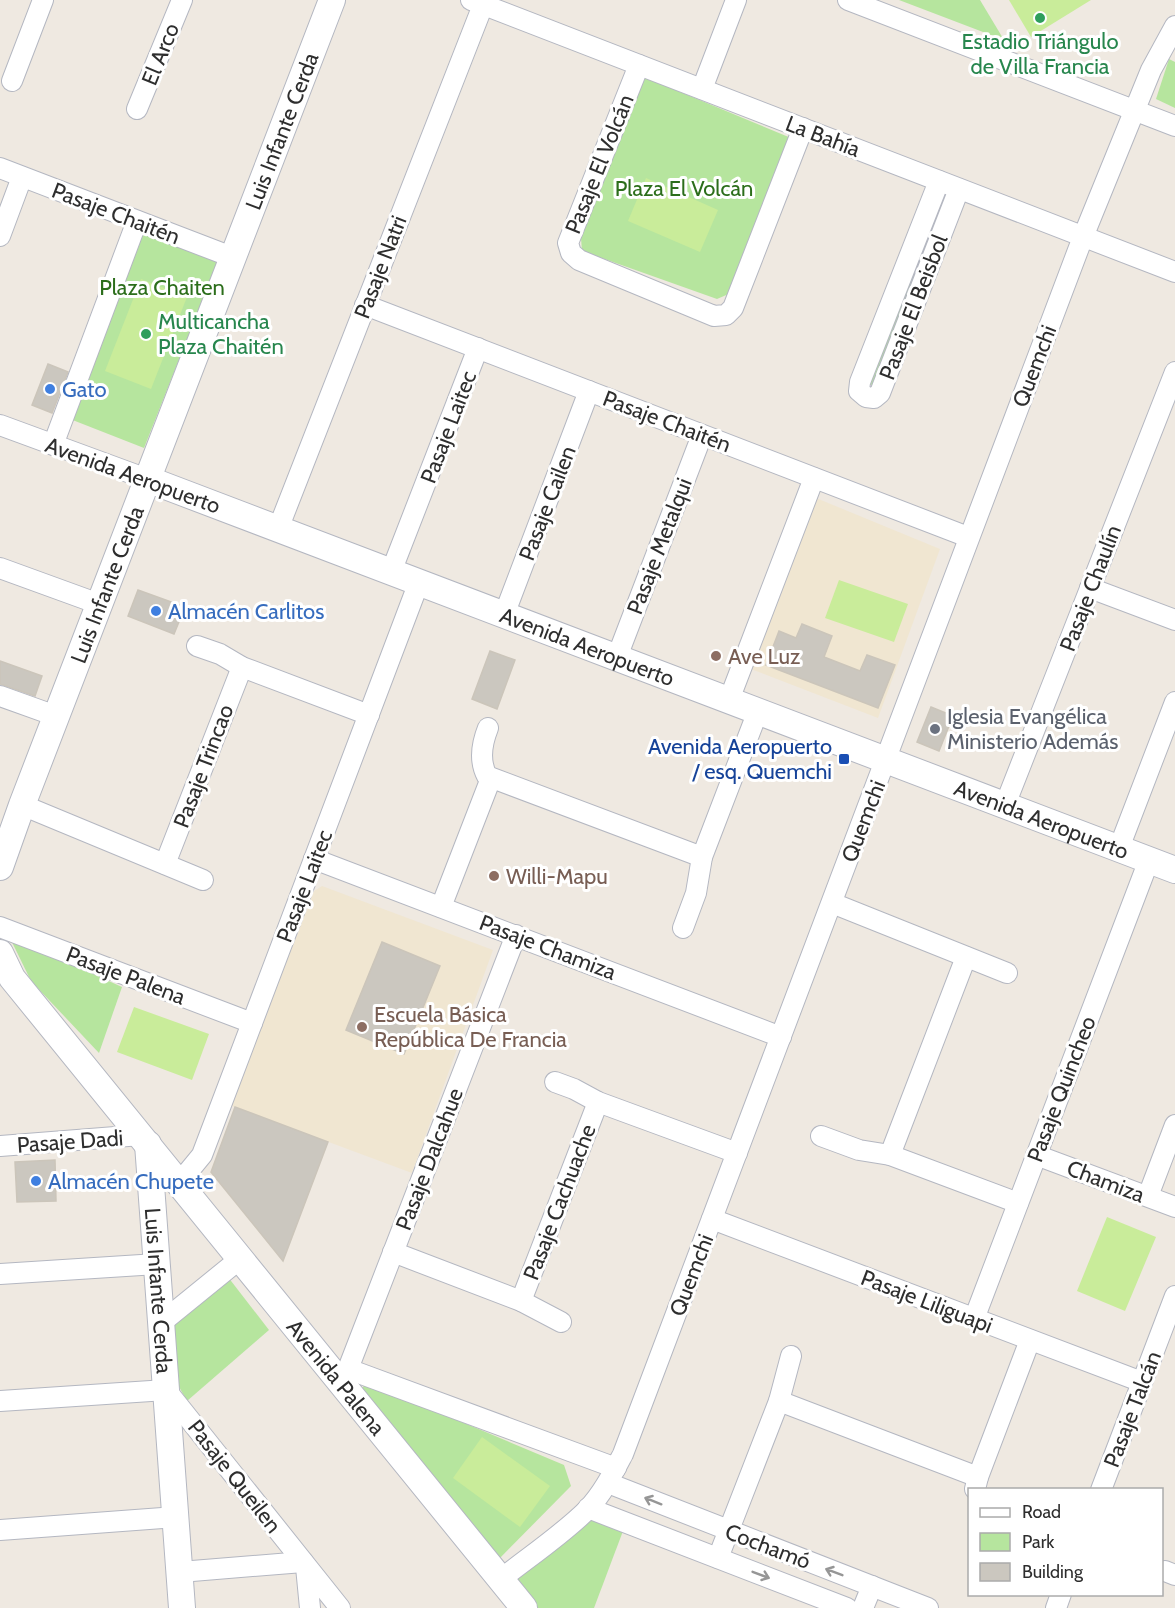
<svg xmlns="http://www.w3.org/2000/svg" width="1175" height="1608" font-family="Cabin,sans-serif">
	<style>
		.education { fill: #f0e6d1 }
		.green { fill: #b6e59e }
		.pitch { fill: #c9ec9a }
		.building { fill: #cbc7bf; stroke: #cbc5ba; stroke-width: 1.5 }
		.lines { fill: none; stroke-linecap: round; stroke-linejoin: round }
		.minor-casing { stroke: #b4b7c1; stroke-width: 22 }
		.tertiary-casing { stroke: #b4b7c1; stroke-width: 28 }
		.minor { stroke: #fff; stroke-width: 20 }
		.tertiary { stroke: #fff; stroke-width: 26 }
		.oneway { stroke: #969696 }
		.leisure-dot { fill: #2e9e5b; stroke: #fff; stroke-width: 2 }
		.shop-dot { fill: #3f7fe0; stroke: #fff; stroke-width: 2 }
		.education-dot { fill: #8d6e63; stroke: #fff; stroke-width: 2 }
		.worship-dot { fill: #6b7280; stroke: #fff; stroke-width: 2 }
		.transit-dot { fill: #1a4fb4; stroke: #fff; stroke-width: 2 }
		.labels { text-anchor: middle; stroke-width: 6; stroke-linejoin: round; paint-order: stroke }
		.leisure-label { font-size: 22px; fill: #27864d; stroke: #fff }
		.street-label { font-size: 22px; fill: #2e2e2e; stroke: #fff }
		.park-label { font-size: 22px; fill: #2c6e1b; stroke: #fff }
		.shop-label { font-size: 22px; fill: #366cbe; stroke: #fff; text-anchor: start }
		.education-label { font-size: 22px; fill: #785e54; stroke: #fff; text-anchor: start }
		.worship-label { font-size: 22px; fill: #5b616d; stroke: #fff; text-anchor: start }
		.transit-label { font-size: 22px; fill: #164399; stroke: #fff; text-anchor: end }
	</style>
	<rect width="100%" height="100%" fill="#efe9e1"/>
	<g class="education">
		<path d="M816 498 940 549 878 718 751 669Z"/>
		<path d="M322 886 493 950 412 1173 229 1105 311 893Z"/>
	</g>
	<g class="green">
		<path d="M899 0H980L1004 40Z"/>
		<path d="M1169 59 1175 62V108L1156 99Z"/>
		<path d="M637 74 791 138 731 293 717 299 582 251 581 238Z"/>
		<path d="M936 200 948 205 878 387 866 383Z"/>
		<path d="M138 232 218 261 144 448 70 419Z"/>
		<path d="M9 936 122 987 99 1053 31 981Z"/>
		<path d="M228 1277 269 1330 187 1401 178 1385 170 1323Z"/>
		<path d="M367 1382 564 1465 571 1486 498 1560 362 1388Z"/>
		<path d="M592 1520 623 1531 594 1608H538L516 1580Z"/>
	</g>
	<g class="pitch">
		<path d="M1009 0H1091L1031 37Z"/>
		<path d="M646 178 718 210 700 252 628 221Z"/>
		<path d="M141 279 187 297 151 389 105 371Z"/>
		<path d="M839 580 908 604 894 642 825 618Z"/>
		<path d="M134 1007 209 1034 192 1080 117 1052Z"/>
		<path d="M1107 1217 1156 1237 1125 1311 1077 1291Z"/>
		<path d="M482 1437 550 1486 520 1527 453 1478Z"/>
	</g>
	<g class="building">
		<path d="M48 364 68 372 52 413 32 405Z"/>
		<path d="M138 590 185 607 174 634 128 616Z"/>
		<path d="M802 624 832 636 824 657 860 671 867 655 895 665 878 708 766 665 779 631 796 638Z"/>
		<path d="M490 651 515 660 497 709 472 699Z"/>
		<path d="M0 661 42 676 35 696 0 684Z"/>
		<path d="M931 707 953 716 939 751 917 742Z"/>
		<path d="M382 942 440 966 404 1054 346 1030Z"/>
		<path d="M235 1107 328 1142 283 1261 211 1172Z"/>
		<path d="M55 1160 56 1201 17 1202 15 1162Z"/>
	</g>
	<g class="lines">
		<g class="minor-casing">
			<g id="minor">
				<path d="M471 0 1175 272"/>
				<path d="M848 0 1175 126"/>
				<path d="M639 65 568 243 571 253 579 260 714 316 726 315 733 308 803 128"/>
				<path d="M12 81 43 0"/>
				<path d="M702 89 736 0"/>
				<path d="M137 109 182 0"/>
				<path d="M0 168 232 257"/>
				<path d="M939 181 860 382 859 391 866 397 874 398 880 393 959 189"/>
				<path d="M0 236 22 177"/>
				<path d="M365 305 968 537"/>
				<path d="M0 425 147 479"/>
				<path d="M53 445 137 221"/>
				<path d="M278 529 483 5"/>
				<path d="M0 568 99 604"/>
				<path d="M391 572 478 348"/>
				<path d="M1090 588 1175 620"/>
				<path d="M504 615 589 391"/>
				<path d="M197 646 220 654 242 667 369 715"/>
				<path d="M617 657 702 435"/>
				<path d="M0 696 56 716"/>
				<path d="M729 700 814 478"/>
				<path d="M488 728C482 743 479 761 487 776L702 857"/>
				<path d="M22 805 203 880"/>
				<path d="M1005 805 1175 372"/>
				<path d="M1119 848 1175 702"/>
				<path d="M314 859 781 1037"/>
				<path d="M165 864 242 667"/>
				<path d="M832 903 1007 973"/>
				<path d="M441 907 491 778"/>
				<path d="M0 927 252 1023"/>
				<path d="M683 928 696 893 702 857 758 711"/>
				<path d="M555 1082 574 1089 598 1102 737 1153"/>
				<path d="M821 1136 859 1150 890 1155 1018 1203"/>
				<path d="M0 1146 141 1135"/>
				<path d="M890 1155 966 957"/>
				<path d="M1036 1155 1175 1207"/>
				<path d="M179 1183 202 1155 419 582"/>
				<path d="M1148 1196 1175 1125"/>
				<path d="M712 1219 1142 1382"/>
				<path d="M393 1252 521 1301 561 1322"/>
				<path d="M0 1274 157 1264"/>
				<path d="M521 1301 598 1102"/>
				<path d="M974 1319 1149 860"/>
				<path d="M161 1323 241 1258"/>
				<path d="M348 1369 616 1468"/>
				<path d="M337 1379 348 1369 516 935"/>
				<path d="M0 1401 166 1390 340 1608"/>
				<path d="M779 1401 978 1477"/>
				<path d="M608 1483 928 1608"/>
				<path d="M975 1489 978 1477 1030 1340"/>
				<path d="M1101 1490 1175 1296"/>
				<path d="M588 1508 847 1608"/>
				<path d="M0 1530 176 1517"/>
				<path d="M718 1558 779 1401 791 1356"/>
				<path d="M306 1567 310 1608"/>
				<path d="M1165 1571 1175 1575"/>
				<path d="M180 1572 303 1562"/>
				<path d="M501 1579C530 1556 562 1535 588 1509 603 1493 613 1473 623 1454L1083 237 1151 70 1175 26"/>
				<path d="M863 1608 872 1586"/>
				<path d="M1056 1608 1061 1594"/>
			</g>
		</g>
		<g class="tertiary-casing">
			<g id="tertiary">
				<path id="s1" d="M147 479 1175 870"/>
				<path id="s2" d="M0 867 22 805 332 0"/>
				<path id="s3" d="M0 953 12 978 524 1608"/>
				<path id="s4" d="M148 1144 182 1608"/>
			</g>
		</g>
		<use href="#minor" class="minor"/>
		<use href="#tertiary" class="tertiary"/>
	</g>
	<defs><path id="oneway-shaft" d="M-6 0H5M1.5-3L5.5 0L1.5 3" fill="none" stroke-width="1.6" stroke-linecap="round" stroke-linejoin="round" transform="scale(1.5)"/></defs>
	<g class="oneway">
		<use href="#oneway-shaft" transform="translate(653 1501) rotate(-158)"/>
		<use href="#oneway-shaft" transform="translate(834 1572) rotate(-159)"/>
		<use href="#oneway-shaft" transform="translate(761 1575) rotate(21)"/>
	</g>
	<g class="leisure-dot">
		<circle cx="1040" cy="18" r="6"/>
		<circle cx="146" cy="334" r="6"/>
	</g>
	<g class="shop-dot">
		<circle cx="50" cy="389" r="6"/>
		<circle cx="156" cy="611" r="6"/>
		<circle cx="36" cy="1181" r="6"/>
	</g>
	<g class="education-dot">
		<circle cx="716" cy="656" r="6"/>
		<circle cx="494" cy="876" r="6"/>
		<circle cx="362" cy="1027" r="6"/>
	</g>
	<circle class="worship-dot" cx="935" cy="729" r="6"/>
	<rect class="transit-dot" x="838" y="753" width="12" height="12" rx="3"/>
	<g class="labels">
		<g class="leisure-label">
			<text x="1040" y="49">Estadio Triángulo<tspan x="1040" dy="25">de Villa Francia</tspan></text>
			<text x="158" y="329" text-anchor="start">Multicancha<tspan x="158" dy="25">Plaza Chaitén</tspan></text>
		</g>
		<g class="street-label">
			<text transform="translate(160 54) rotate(-68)" y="8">El Arco</text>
			<text dy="8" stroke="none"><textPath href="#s2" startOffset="788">Luis Infante Cerda</textPath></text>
			<text transform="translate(823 136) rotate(21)" y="8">La Bahía</text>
			<text transform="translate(599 164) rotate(-68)" y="8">Pasaje El Volcán</text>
			<text transform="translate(116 213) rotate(21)" y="8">Pasaje Chaitén</text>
			<text transform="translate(380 267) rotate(-69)" y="8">Pasaje Natri</text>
			<text transform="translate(913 307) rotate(-69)" y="8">Pasaje El Beisbol</text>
			<text transform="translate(1034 366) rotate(-69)" y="8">Quemchi</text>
			<text transform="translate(667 421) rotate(21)" y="8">Pasaje Chaitén</text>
			<text transform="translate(448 427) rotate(-69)" y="8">Pasaje Laitec</text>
			<text transform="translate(133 475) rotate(20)" y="8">Avenida Aeropuerto</text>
			<text transform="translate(547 503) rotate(-69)" y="8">Pasaje Cailen</text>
			<text transform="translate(659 546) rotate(-69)" y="8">Pasaje Metalqui</text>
			<text dy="8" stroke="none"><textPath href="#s2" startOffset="302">Luis Infante Cerda</textPath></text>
			<text transform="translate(1090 588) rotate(-69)" y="8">Pasaje Chaulín</text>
			<text dy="8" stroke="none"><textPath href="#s1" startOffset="471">Avenida Aeropuerto</textPath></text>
			<text transform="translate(203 766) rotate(-69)" y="8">Pasaje Trincao</text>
			<text dy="8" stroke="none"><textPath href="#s1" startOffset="957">Avenida Aeropuerto</textPath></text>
			<text transform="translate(863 821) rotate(-69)" y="8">Quemchi</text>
			<text transform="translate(304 886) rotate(-69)" y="8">Pasaje Laitec</text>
			<text transform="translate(548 947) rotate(21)" y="8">Pasaje Chamiza</text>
			<text transform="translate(126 975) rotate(21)" y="8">Pasaje Palena</text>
			<text transform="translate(1061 1089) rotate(-69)" y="8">Pasaje Quincheo</text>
			<text transform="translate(70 1141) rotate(-4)" y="8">Pasaje Dadi</text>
			<text transform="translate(429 1159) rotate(-69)" y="8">Pasaje Dalcahue</text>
			<text transform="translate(1106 1181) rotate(21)" y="8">Chamiza</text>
			<text transform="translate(559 1202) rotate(-69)" y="8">Pasaje Cachuache</text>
			<text transform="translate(691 1275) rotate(-69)" y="8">Quemchi</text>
			<text dy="8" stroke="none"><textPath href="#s4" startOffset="147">Luis Infante Cerda</textPath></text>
			<text transform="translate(927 1301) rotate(21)" y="8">Pasaje Liliguapi</text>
			<text dy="8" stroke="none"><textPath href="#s3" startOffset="542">Avenida Palena</textPath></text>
			<text transform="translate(1132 1409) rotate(-69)" y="8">Pasaje Talcán</text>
			<text transform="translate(235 1476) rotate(52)" y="8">Pasaje Queilen</text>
			<text transform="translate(768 1546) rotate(21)" y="8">Cochamó</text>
		</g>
		<g class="park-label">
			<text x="684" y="196">Plaza El Volcán</text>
			<text x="162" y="295">Plaza Chaiten</text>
		</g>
		<g class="shop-label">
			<text x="62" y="397">Gato</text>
			<text x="168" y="619">Almacén Carlitos</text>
			<text x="48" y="1189">Almacén Chupete</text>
		</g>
		<g class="education-label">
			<text x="728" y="664">Ave Luz</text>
			<text x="506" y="884">Willi-Mapu</text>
			<text x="374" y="1022">Escuela Básica<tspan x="374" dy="25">República De Francia</tspan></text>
		</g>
		<g class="worship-label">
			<text x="947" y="724">Iglesia Evangélica<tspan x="947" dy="25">Ministerio Además</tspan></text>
		</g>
		<g class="transit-label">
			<text x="832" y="754">Avenida Aeropuerto<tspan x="832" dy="25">/ esq. Quemchi</tspan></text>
		</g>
	</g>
	<rect x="968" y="1488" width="195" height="108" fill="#ffffff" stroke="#ababab" stroke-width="1.5"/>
	<rect x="980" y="1508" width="30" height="9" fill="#ffffff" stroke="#ababab" stroke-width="1.5"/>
	<text x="1022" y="1518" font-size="18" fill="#2e2e2e">Road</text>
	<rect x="980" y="1533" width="30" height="18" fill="#b6e59e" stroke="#ababab" stroke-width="1.5"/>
	<text x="1022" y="1548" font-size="18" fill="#2e2e2e">Park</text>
	<rect x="980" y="1563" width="30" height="18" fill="#cbc7bf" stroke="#ababab" stroke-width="1.5"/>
	<text x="1022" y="1578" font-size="18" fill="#2e2e2e">Building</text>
</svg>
